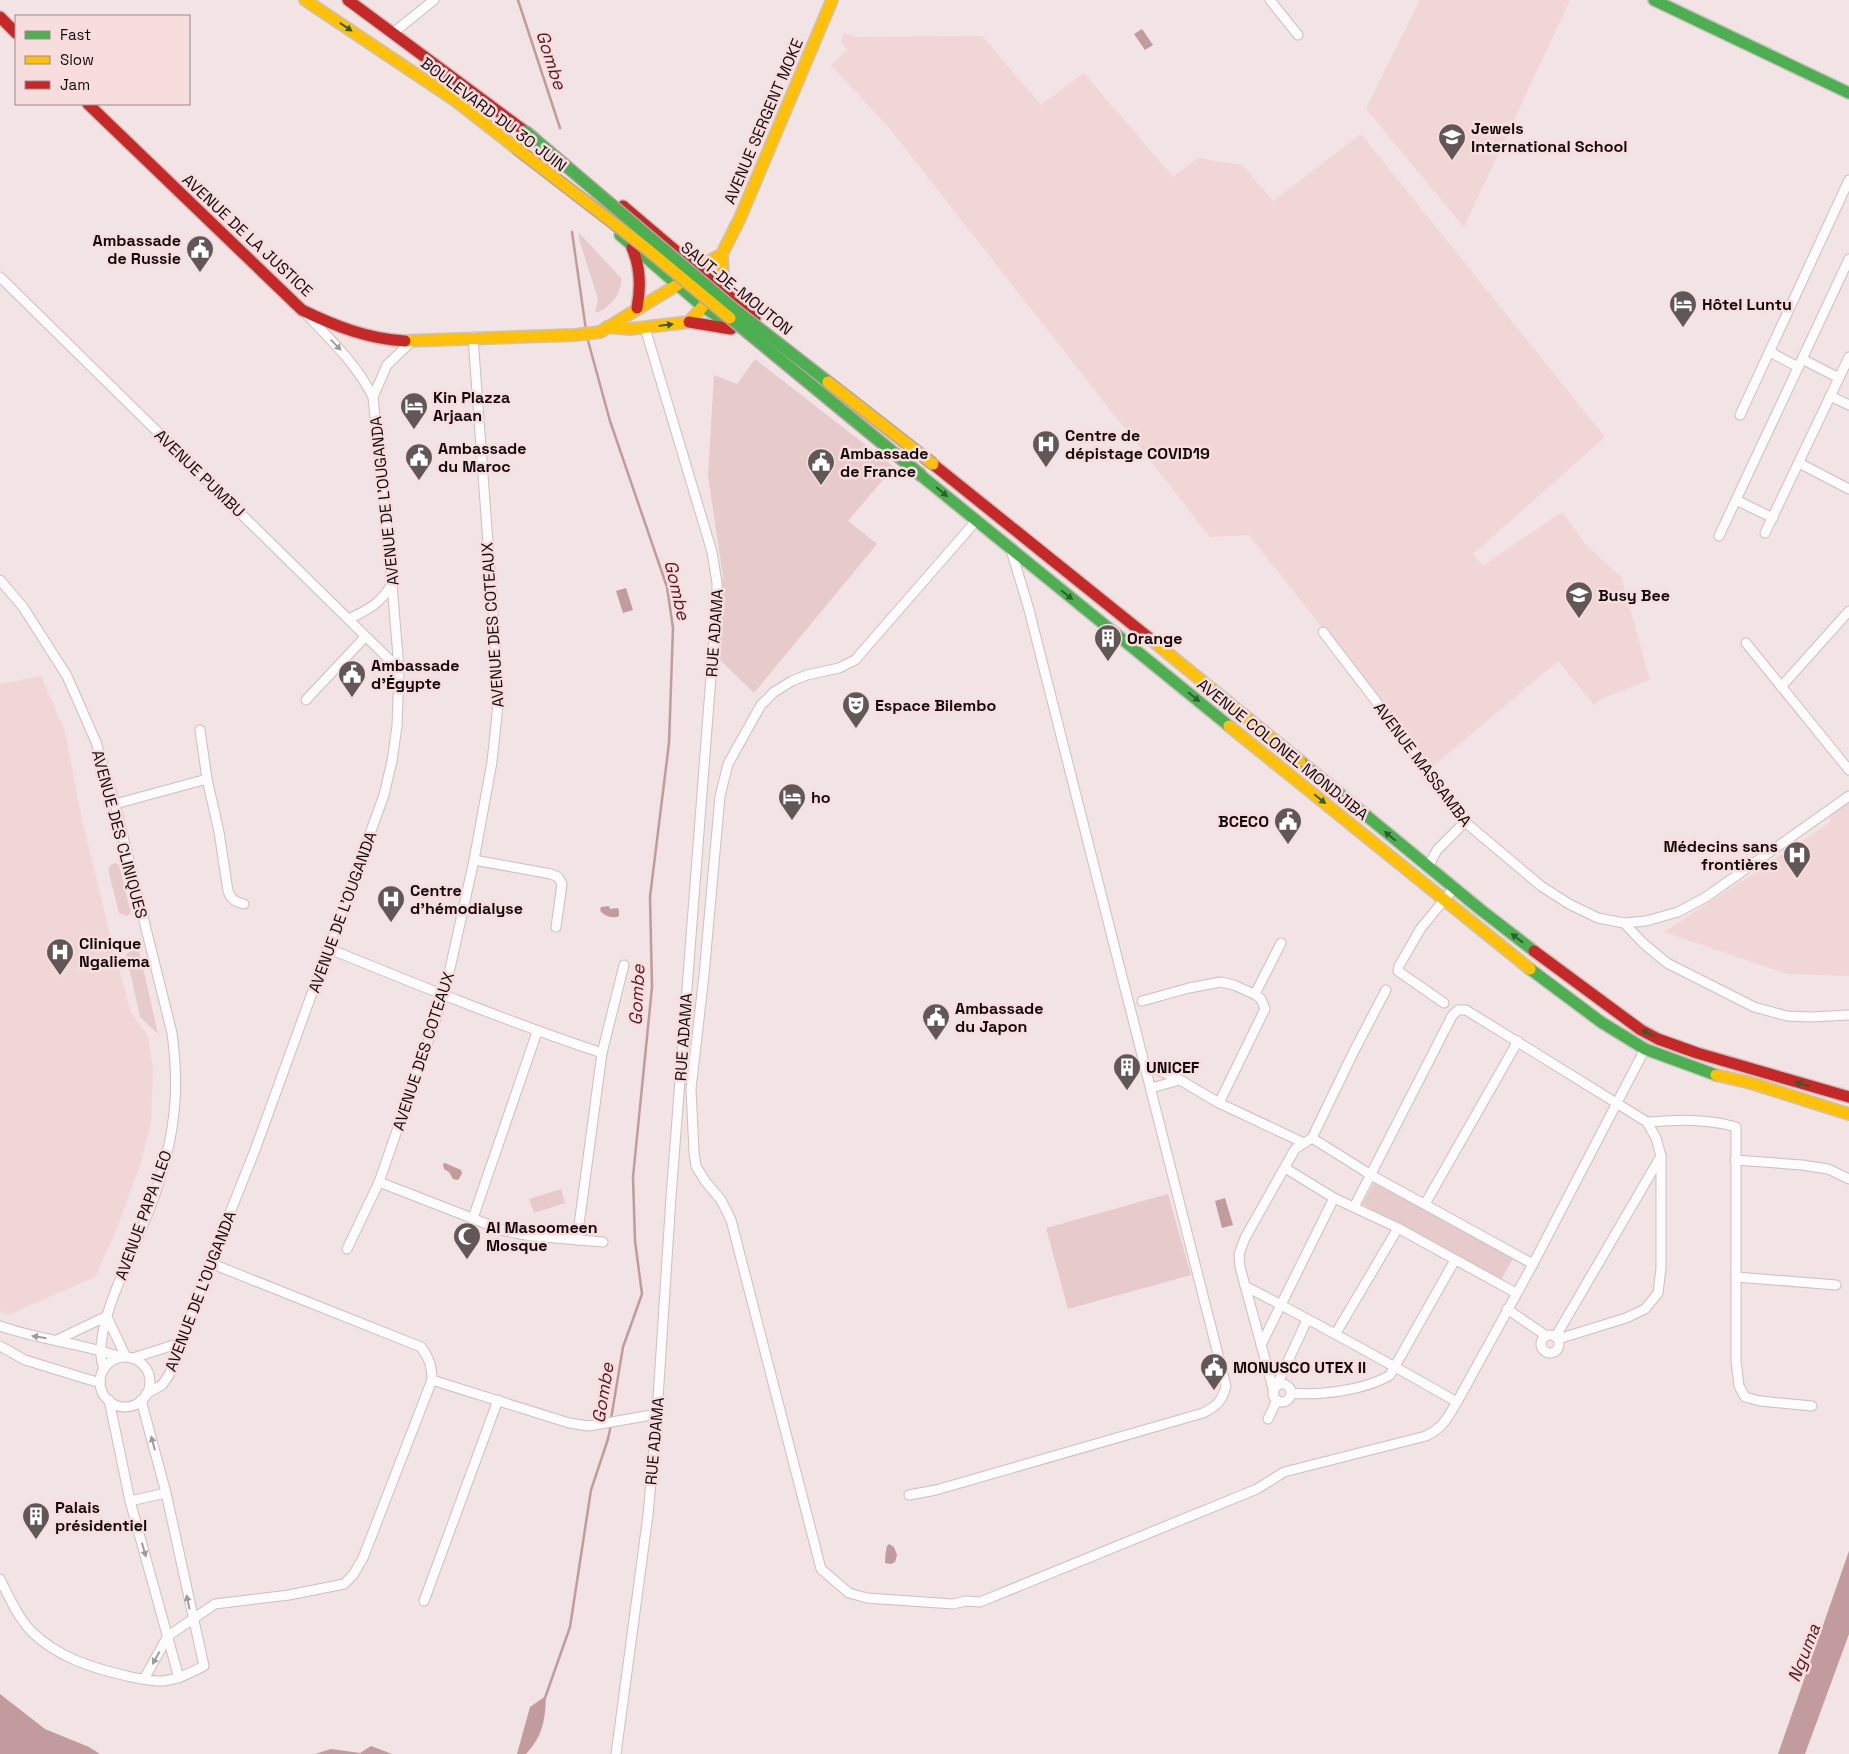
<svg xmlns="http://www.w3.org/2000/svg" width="1849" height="1754" font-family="'Space Grotesk',sans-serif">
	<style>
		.built { fill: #f0d6d7 }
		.green { fill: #e7cbcc }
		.water { fill: #c19b9d }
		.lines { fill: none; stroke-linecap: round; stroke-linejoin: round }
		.stream { stroke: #c19b9d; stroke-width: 2.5 }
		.street-casing { stroke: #cbc0c0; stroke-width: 11 }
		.fast-casing { stroke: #cbc0c0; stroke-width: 14 }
		.slow-casing { stroke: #cbc0c0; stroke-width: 14 }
		.jam-casing { stroke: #cbc0c0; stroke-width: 14 }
		.street { stroke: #fdfbfb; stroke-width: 9 }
		.fast { stroke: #4caf50; stroke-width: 11 }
		.slow { stroke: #ffc107; stroke-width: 11 }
		.jam { stroke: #c62828; stroke-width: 11 }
		.fast-bridge-casing { stroke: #b8a5a6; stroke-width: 14; stroke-linecap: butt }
		.slow-bridge-casing { stroke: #b8a5a6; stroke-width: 14; stroke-linecap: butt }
		.fast-bridge { stroke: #4caf50; stroke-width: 11 }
		.slow-bridge { stroke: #ffc107; stroke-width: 11 }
		.oneway { fill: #305d2e }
		.oneway2 { fill: #9f9b9b }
		.labels { text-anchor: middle; stroke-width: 5; stroke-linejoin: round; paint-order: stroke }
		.street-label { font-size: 16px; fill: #130b0b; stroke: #f8ddde }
		.poi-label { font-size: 16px; font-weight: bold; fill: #130b0b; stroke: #f8ddde; text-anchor: start }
		.water-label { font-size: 18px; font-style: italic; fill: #561922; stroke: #f8ddde }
	</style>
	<rect width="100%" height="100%" fill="#f2e3e4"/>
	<g class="built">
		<path d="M1420 0H1570L1464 227 1366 109Z"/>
		<path d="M844 33 856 37 982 36 1041 105 1084 73 1173 177 1198 158 1242 165 1273 201 1361 134 1605 437 1473 554 1483 566 1562 512 1586 545 1621 577 1650 680 1603 698 1594 705 1558 661 1432 767 1249 535 1210 537 890 129 831 65 848 50 841 43Z"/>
		<path d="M41 676 65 732 82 820 111 939 131 1013 148 1036 153 1068 151 1123 140 1165 115 1233 95 1277 8 1315 0 1311V684Z"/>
		<path d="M1849 800V976L1787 974 1664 932 1825 826 1830 822V815Z"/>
	</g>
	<g class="green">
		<path d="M579 233 621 278C623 292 609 310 595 313L598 299 579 239Z"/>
		<path d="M755 359 894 467 848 521 877 544 754 693 715 655 723 577 708 476 714 375 737 384Z"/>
		<path d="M115 863 119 865 131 913 127 916 119 913 108 869 112 864Z"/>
		<path d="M132 950 139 951 140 954 158 1034 140 1017 126 954Z"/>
		<path d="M1375 1181 1514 1257 1501 1280 1362 1204Z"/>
		<path d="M561 1189 565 1203 534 1213 529 1199Z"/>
		<path d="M1168 1194 1191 1275 1068 1309 1046 1228Z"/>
	</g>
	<g class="water">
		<path d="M1142 29 1153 45 1145 50 1134 34Z"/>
		<path d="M626 588 633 610 623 613 616 591Z"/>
		<path d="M609 906 610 909 617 908 619 910V916C613 919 603 916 600 910L601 907Z"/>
		<path d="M445 1163 461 1170 462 1174 458 1180 453 1179 449 1172 444 1169 443 1164Z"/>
		<path d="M1225 1198 1233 1225 1222 1228 1215 1201Z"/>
		<path d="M889 1544 894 1547 897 1555 895 1562 891 1564 885 1563C885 1559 886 1549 887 1546Z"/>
		<path d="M1849 1551V1634L1805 1754H1778Z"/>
		<path d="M0 1694 45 1729 89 1747 100 1754H0Z"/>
		<path d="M546 1696C545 1721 543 1735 526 1754H517L530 1707Z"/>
		<path d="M371 1746 392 1754H315L331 1749 360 1753Z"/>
	</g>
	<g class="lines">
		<g class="stream">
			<path d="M518 0 560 128"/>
			<path d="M572 232 586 330"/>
			<path d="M587 337 610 421 667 587 673 628 669 743 650 897 652 987 633 1177 635 1241 642 1294 623 1347 611 1419"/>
			<path d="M545 1698 570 1627 591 1490 608 1439 611 1425"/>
		</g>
		<g class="street-casing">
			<g id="street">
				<path d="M1270 0 1298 35"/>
				<path d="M393 33 434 0"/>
				<path d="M0 277 399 669"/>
				<path d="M1770 352 1798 367"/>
				<path d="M1802 359 1839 378"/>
				<path d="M1830 396 1849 405"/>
				<path d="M373 397 387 365 412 341"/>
				<path d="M1740 415 1849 180"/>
				<path d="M1799 463 1849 489"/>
				<path d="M1736 500 1773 518"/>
				<path d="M976 521 855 660 839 668 807 675 792 681 774 692 761 705 728 764 720 796 704 975 691 1089 694 1152 696 1166 705 1181 721 1200 731 1220 821 1569 849 1593 867 1598 953 1604 966 1601 980 1602 1257 1489 1284 1472 1426 1436C1444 1427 1447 1418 1457 1402L1533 1264 1645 1049"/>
				<path d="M1765 533 1849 357"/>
				<path d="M1719 536 1849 259"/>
				<path d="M0 580 23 607 67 676 96 742 115 804 172 1033C178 1078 177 1116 165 1161 159 1185 150 1210 140 1232 127 1265 90 1336 104 1369"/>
				<path d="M349 619C369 609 380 604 392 584"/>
				<path d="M1323 632 1411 747 1465 822 1541 886 1569 904 1598 918 1624 923 1646 921 1678 912 1706 897 1849 796"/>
				<path d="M1746 643 1849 770"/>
				<path d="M1781 687 1849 611"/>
				<path d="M306 700 365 637"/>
				<path d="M200 730 207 779"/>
				<path d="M115 804 207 779 219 832 228 891C231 900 236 902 244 904"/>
				<path d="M474 860 551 874 558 877 562 884 556 927"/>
				<path d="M1428 867 1437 850 1465 822"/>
				<path d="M1624 923 1643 943 1667 963 1754 1007 1787 1016 1811 1017 1849 1015"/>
				<path d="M327 948C418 985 509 1022 602 1053"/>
				<path d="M1255 994 1281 943"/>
				<path d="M1142 1001 1189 988 1221 982 1234 985 1256 995 1261 999 1265 1009 1219 1103"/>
				<path d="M1444 1003 1398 971 1399 966 1421 928 1454 888"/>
				<path d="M1158 1070 1180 1080"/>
				<path d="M1151 1088 1180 1080 1219 1103 1304 1143"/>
				<path d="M1647 1122C1678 1120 1706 1118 1736 1127V1361L1739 1386 1745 1397 1760 1401 1812 1406"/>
				<path d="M1312 1138 1371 1175 1533 1264"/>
				<path d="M1735 1160 1802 1165 1828 1169 1849 1179"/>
				<path d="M1285 1168 1334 1198 1398 1228 1516 1293"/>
				<path d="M379 1182 505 1231 531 1236 603 1242"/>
				<path d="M1425 1204 1518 1041"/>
				<path d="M1354 1207 1452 1016 1458 1010H1466L1647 1122 1656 1138 1661 1156V1268L1658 1293 1645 1309 1626 1318 1558 1339"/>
				<path d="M473 1218 537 1032"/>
				<path d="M577 1240 602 1053 624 965"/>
				<path d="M347 1249 379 1182 444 996 474 860 492 762 499 695 473 337"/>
				<path d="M1736 1277 1836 1285"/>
				<path d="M1245 1286C1316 1323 1387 1362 1457 1402"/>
				<path d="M1507 1309 1545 1335"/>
				<path d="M107 1317 126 1357"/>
				<path d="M0 1326C39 1340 81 1343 120 1357"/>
				<path d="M1336 1333 1398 1228"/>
				<circle cx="1550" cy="1344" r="9"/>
				<path d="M1556 1336 1661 1156"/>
				<path d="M57 1340 107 1316"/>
				<path d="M1261 1345 1334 1198"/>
				<path d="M0 1346 25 1360 100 1383"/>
				<circle cx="125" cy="1382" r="25"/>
				<path d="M133 1358 180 1343"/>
				<path d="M432 1380 569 1423 589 1426 657 1414"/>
				<circle cx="1282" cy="1393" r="9"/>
				<path d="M1276 1387 1307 1320"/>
				<path d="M1274 1392 1240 1267 1239 1254 1245 1238 1295 1149 1312 1138 1353 1053 1386 990"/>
				<path d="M1291 1393C1319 1396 1366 1390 1390 1375L1455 1260"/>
				<path d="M146 1394 162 1385 169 1375 210 1263 255 1150 384 795 392 761 397 726 399 669 392 584 373 397C357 365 332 341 307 315"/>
				<path d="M109 1400 130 1501 179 1678"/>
				<path d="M1268 1419 1277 1400"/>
				<path d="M909 1495 936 1490 1203 1413C1217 1406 1222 1401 1226 1386L1028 606 1011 550"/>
				<path d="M130 1501 166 1493"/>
				<path d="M0 1579C9 1597 17 1616 31 1631 57 1657 92 1668 127 1676 137 1678 149 1681 161 1681 177 1680 190 1673 204 1666L166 1493 141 1400"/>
				<path d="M424 1601 498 1400"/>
				<path d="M144 1679 168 1636 215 1604 289 1595 344 1584 353 1575 363 1558 432 1380C432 1366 429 1358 421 1347L210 1263"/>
				<path d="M616 1754 648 1515 657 1414 671 1197 717 598V583L712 552 645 328"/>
			</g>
		</g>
		<g class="fast-casing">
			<g id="fast">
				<path d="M1654 0 1849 93"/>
				<path d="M620 235 702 306 733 327"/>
				<path d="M913 469 1229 726"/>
				<path d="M1300 761 1481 910 1534 951"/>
				<path d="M1530 969 1601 1022 1645 1049 1716 1075"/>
			</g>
		</g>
		<g class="slow-casing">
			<g id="slow">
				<path d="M305 0 456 101 525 155"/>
				<path d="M722 254 740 218 832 0"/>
				<path d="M607 327 630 329 689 322 720 287 723 276 722 254"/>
				<path d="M405 341 575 335 600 332 677 285 697 268 722 254"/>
				<path d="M1148 637 1300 761"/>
				<path d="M1229 726 1530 969"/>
				<path d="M1716 1075 1751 1083 1849 1114"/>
			</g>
		</g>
		<g class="jam-casing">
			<g id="jam">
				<path d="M348 0 534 138"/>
				<path d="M0 17 16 33"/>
				<path d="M88 104 302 310C335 326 368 339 405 341"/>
				<path d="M623 206 755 318"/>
				<path d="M632 248C641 268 641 287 637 308"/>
				<path d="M689 322 731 329"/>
				<path d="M924 457 1148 637"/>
				<path d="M1534 951 1641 1030 1658 1039 1697 1053 1849 1097"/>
			</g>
		</g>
		<use href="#street" class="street"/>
		<use href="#fast" class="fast"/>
		<use href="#slow" class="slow"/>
		<use href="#jam" class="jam"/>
		<g class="fast-bridge-casing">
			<g id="fast-bridge">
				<path d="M525 131 733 308 828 382"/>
				<path d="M730 318 922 476"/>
			</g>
		</g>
		<g class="slow-bridge-casing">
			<g id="slow-bridge">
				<path d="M516 148 647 249 730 318"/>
				<path d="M828 382 933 464"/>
			</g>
		</g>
		<use href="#fast-bridge" class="fast-bridge"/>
		<use href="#slow-bridge" class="slow-bridge"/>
	</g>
	<defs><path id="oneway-solid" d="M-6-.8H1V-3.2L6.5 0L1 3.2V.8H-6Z" transform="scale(1.25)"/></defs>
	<g class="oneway">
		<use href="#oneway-solid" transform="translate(346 27) rotate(34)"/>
		<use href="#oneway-solid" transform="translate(666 325) rotate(-7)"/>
		<use href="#oneway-solid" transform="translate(942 492) rotate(40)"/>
		<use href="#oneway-solid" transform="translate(1067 595) rotate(39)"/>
		<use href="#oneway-solid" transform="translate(1194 697) rotate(39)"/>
		<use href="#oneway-solid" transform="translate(1320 799) rotate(39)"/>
		<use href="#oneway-solid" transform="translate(1390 836) rotate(-140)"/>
		<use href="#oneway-solid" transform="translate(1517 938) rotate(-142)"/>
		<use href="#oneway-solid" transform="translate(1648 1033) rotate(-152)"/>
		<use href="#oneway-solid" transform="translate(1802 1084) rotate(-163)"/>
	</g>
	<g class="oneway2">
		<use href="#oneway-solid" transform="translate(336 345) rotate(46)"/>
		<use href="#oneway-solid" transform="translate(39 1337) rotate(-171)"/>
		<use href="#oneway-solid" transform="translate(153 1443) rotate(-105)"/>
		<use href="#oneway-solid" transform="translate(144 1550) rotate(74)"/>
		<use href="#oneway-solid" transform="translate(188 1602) rotate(-102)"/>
		<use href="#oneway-solid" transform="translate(156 1658) rotate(119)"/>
	</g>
	<defs>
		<g id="school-pin" transform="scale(1.4375)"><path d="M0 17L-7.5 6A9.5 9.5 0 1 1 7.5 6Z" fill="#615757" stroke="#f8ddde"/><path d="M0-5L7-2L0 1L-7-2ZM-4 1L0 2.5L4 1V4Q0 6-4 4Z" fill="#fff"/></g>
		<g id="civic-pin" transform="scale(1.4375)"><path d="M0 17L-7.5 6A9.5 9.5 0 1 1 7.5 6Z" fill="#615757" stroke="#f8ddde"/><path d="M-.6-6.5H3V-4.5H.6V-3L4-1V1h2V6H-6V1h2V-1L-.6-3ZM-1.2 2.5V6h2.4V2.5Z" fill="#fff"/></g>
		<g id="hotel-pin" transform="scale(1.4375)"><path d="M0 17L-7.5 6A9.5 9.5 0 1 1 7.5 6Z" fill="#615757" stroke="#f8ddde"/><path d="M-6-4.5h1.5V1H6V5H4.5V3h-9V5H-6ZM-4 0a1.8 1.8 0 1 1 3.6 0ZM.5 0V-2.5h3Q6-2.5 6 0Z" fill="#fff"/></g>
		<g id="hospital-pin" transform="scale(1.4375)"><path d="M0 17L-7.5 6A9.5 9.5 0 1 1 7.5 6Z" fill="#615757" stroke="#f8ddde"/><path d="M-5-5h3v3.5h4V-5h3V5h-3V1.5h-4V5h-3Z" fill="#fff"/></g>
		<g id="building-pin" transform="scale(1.4375)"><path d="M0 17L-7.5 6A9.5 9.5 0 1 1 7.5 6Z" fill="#615757" stroke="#f8ddde"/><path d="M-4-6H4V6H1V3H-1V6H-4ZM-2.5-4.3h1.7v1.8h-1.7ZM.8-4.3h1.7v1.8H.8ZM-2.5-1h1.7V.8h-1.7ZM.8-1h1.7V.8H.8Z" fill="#fff"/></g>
		<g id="theatre-pin" transform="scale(1.4375)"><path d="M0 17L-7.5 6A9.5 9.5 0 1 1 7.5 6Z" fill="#615757" stroke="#f8ddde"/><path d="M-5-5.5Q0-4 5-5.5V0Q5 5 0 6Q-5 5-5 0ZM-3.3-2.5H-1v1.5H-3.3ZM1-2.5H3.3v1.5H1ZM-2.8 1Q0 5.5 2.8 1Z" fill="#fff"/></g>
		<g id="mosque-pin" transform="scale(1.4375)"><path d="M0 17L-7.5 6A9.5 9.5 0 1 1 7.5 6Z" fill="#615757" stroke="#f8ddde"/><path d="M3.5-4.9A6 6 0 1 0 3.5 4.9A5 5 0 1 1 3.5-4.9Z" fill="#fff"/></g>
	</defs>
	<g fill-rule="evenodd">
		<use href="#school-pin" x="1452" y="137"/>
		<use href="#civic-pin" x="200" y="249"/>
		<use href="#hotel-pin" x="1683" y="304"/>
		<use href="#hotel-pin" x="414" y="406"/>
		<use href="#hospital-pin" x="1046" y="444"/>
		<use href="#civic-pin" x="419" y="457"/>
		<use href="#civic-pin" x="821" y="462"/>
		<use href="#school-pin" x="1579" y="595"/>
		<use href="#building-pin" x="1108" y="638"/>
		<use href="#civic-pin" x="352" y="674"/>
		<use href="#theatre-pin" x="856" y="705"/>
		<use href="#hotel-pin" x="792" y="797"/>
		<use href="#civic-pin" x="1288" y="821"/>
		<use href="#hospital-pin" x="1797" y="855"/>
		<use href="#hospital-pin" x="391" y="899"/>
		<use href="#hospital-pin" x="60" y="952"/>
		<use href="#civic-pin" x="936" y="1017"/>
		<use href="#building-pin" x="1127" y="1067"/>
		<use href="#mosque-pin" x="467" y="1236"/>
		<use href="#civic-pin" x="1214" y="1367"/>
		<use href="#building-pin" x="36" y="1516"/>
	</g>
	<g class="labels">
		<g class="street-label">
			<text transform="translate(494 114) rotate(37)" y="6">BOULEVARD DU 30 JUIN</text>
			<text transform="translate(763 121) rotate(-67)" y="6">AVENUE SERGENT MOKE</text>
			<text transform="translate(248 235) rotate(43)" y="6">AVENUE DE LA JUSTICE</text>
			<text transform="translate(737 288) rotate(39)" y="6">SAUT-DE-MOUTON</text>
			<text transform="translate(200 473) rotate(44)" y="6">AVENUE PUMBU</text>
			<text transform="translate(384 501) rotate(-96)" y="6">AVENUE DE L’OUGANDA</text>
			<text transform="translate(492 625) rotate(-94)" y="6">AVENUE DES COTEAUX</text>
			<text transform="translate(714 633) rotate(-86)" y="6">RUE ADAMA</text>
			<text transform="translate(1283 749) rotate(39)" y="6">AVENUE COLONEL MONDJIBA</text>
			<text transform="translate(1423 764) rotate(53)" y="6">AVENUE MASSAMBA</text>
			<text transform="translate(120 834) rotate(75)" y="6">AVENUE DES CLINIQUES</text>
			<text transform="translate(342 912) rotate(-70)" y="6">AVENUE DE L’OUGANDA</text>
			<text transform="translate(683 1037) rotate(-86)" y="6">RUE ADAMA</text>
			<text transform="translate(423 1051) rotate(-72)" y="6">AVENUE DES COTEAUX</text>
			<text transform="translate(143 1215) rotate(-70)" y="6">AVENUE PAPA ILEO</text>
			<text transform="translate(200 1291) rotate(-69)" y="6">AVENUE DE L’OUGANDA</text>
			<text transform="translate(654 1441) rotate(-85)" y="6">RUE ADAMA</text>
		</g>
		<g class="poi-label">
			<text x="1471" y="134">Jewels<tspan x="1471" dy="18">International School</tspan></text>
			<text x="181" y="246" text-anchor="end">Ambassade<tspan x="181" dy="18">de Russie</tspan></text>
			<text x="1702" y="310">Hôtel Luntu</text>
			<text x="433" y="403">Kin Plazza<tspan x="433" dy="18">Arjaan</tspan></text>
			<text x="1065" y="441">Centre de<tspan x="1065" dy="18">dépistage COVID19</tspan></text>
			<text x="438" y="454">Ambassade<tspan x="438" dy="18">du Maroc</tspan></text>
			<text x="840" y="459">Ambassade<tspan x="840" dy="18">de France</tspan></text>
			<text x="1598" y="601">Busy Bee</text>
			<text x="1127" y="644">Orange</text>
			<text x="371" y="671">Ambassade<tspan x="371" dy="18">d'Égypte</tspan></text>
			<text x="875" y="711">Espace Bilembo</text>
			<text x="811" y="803">ho</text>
			<text x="1269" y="827" text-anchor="end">BCECO</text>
			<text x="1778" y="852" text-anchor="end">Médecins sans<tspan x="1778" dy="18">frontières</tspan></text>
			<text x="410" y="896">Centre<tspan x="410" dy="18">d'hémodialyse</tspan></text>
			<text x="79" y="949">Clinique<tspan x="79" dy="18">Ngaliema</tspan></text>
			<text x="955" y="1014">Ambassade<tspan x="955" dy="18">du Japon</tspan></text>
			<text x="1146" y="1073">UNICEF</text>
			<text x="486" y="1233">Al Masoomeen<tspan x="486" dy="18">Mosque</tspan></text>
			<text x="1233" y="1373">MONUSCO UTEX II</text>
			<text x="55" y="1513">Palais<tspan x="55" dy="18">présidentiel</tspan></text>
		</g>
		<g class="water-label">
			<text transform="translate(551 60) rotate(72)" y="6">Gombe</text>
			<text transform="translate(677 590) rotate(77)" y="6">Gombe</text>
			<text transform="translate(637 995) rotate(-87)" y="6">Gombe</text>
			<text transform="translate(603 1393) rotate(-81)" y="6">Gombe</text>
			<text transform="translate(1804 1653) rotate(-69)" y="6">Nguma</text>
		</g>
	</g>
	<rect x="15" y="15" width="175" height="90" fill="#f8ddde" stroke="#9c898a"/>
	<rect x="25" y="31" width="25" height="8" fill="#4caf50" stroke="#9c898a"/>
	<text x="60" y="40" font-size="15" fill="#130b0b">Fast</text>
	<rect x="25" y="56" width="25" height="8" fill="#ffc107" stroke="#9c898a"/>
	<text x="60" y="65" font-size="15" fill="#130b0b">Slow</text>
	<rect x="25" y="81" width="25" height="8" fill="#c62828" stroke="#9c898a"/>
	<text x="60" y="90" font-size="15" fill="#130b0b">Jam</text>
</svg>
